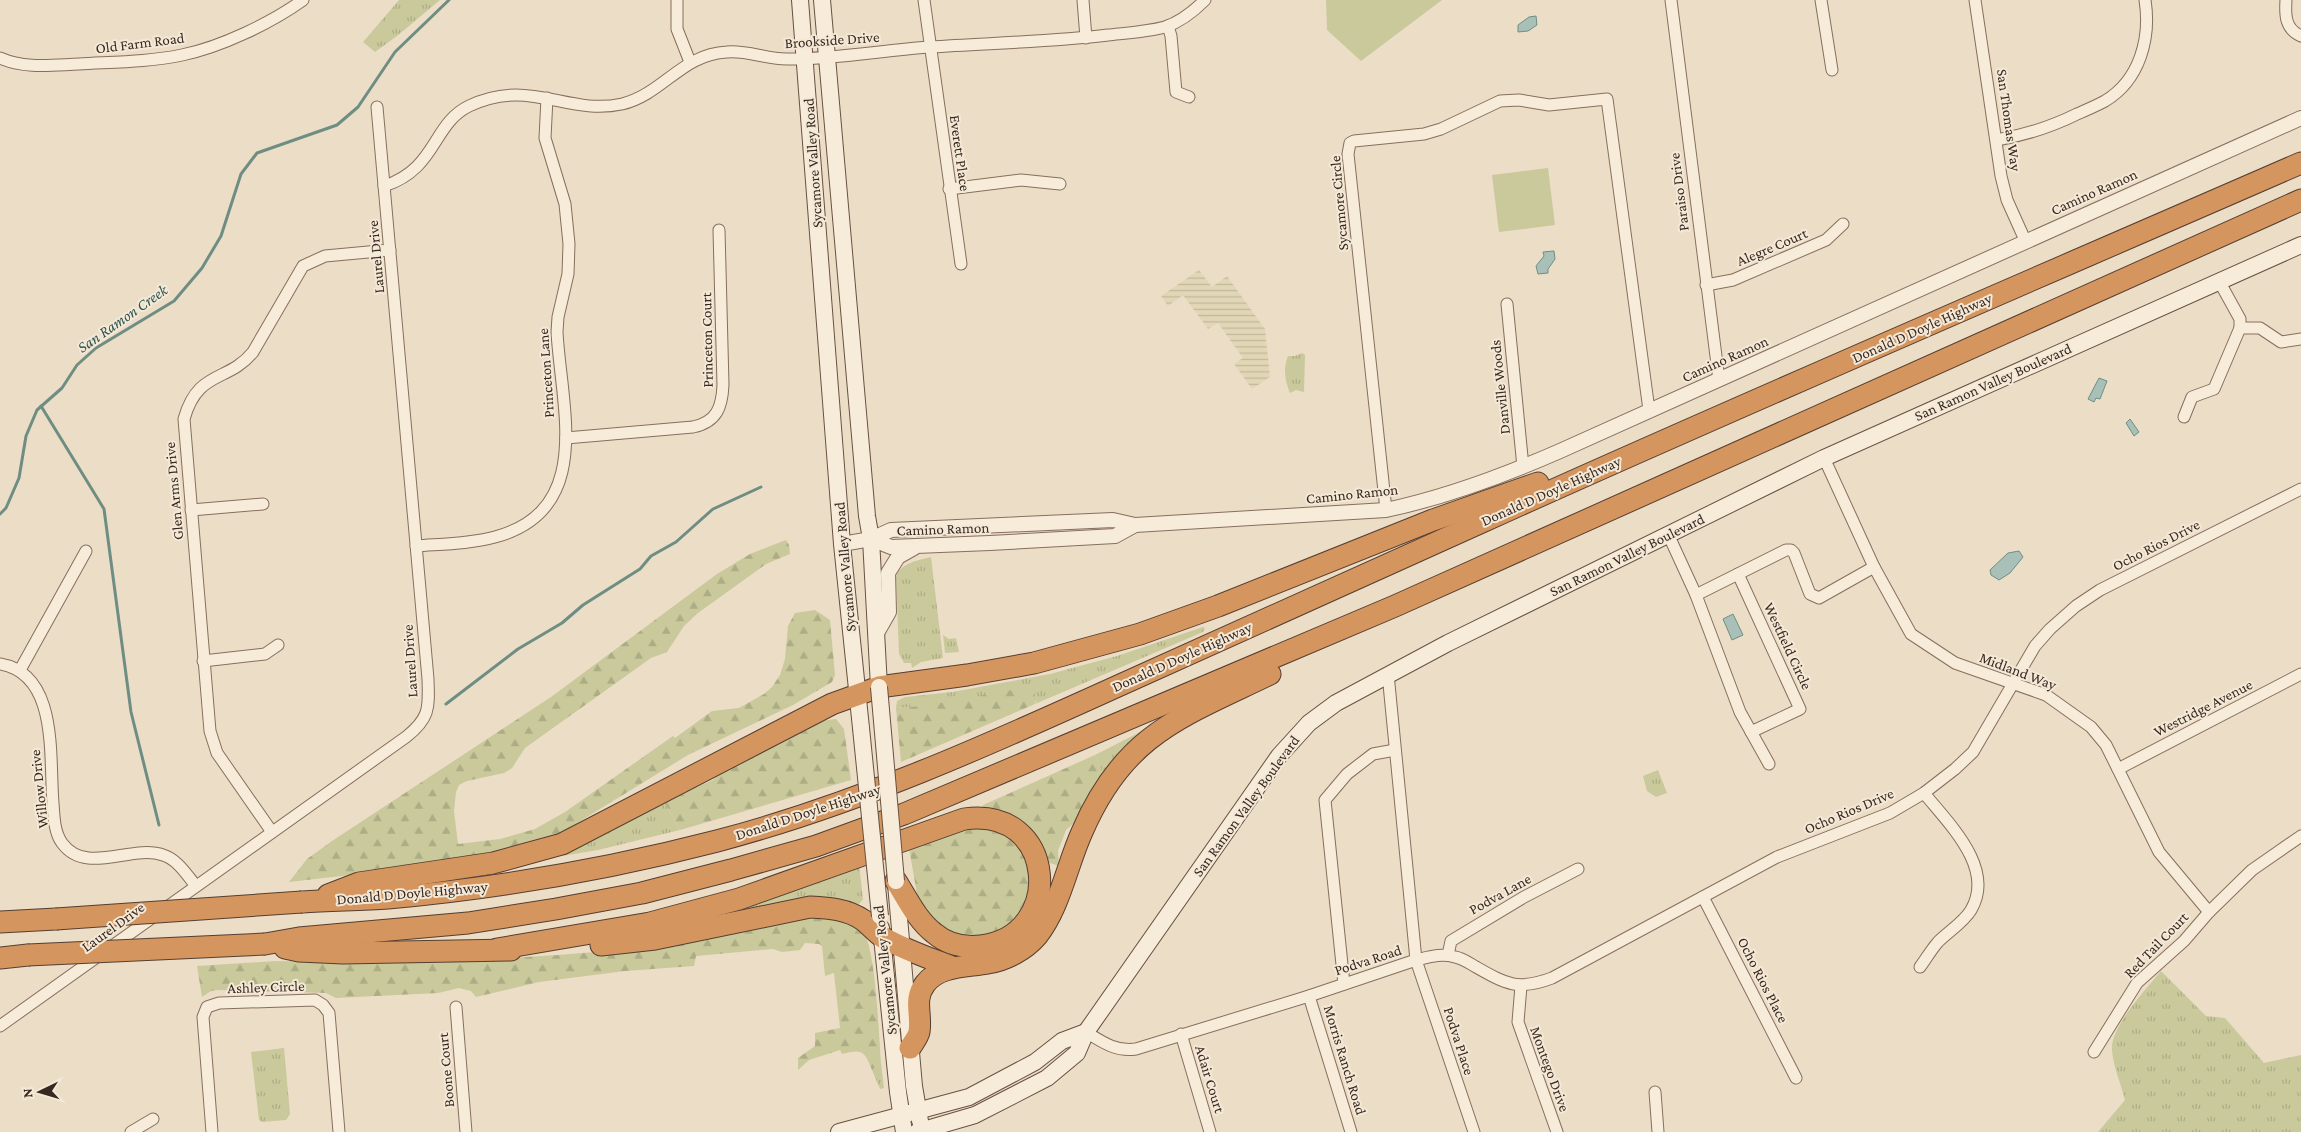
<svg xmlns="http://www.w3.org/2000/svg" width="2301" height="1132" font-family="'Crimson Pro',serif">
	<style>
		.farmland { fill: url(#farmland-rules) }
		.grass { fill: url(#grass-tufts) }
		.forest { fill: url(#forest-firs) }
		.garden { fill: #c9c99b }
		.water { fill: #a8c0b7; stroke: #6f8e83 }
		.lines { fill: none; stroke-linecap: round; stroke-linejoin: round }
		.stream { stroke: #6f8e83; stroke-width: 3 }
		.minor-casing { stroke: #866f5d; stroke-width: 13 }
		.tertiary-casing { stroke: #866f5d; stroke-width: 16 }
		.secondary-casing { stroke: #685140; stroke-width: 18 }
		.motorway-casing { stroke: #553e31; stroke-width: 23 }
		.minor { stroke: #f7ebda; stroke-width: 11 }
		.tertiary { stroke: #f7ebda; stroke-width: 14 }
		.secondary { stroke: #f7ebda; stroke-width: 16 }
		.motorway { stroke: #d5955e; stroke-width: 21 }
		.secondary-bridge-casing { stroke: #685140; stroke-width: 18; stroke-linecap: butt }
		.motorway-bridge-casing { stroke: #553e31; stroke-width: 23; stroke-linecap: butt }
		.secondary-bridge { stroke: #f7ebda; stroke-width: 16 }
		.motorway-bridge { stroke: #d5955e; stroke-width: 21 }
		.labels { text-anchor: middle; stroke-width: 4; stroke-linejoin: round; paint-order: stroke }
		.street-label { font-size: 15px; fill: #382920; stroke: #f4e8d6 }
		.water-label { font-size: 16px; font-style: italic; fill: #305650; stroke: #f4e8d6 }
	</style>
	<defs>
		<pattern id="farmland-rules" width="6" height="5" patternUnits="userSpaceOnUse" patternTransform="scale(1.25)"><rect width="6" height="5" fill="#e1d6b5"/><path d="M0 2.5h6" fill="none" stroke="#c2b89b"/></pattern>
		<pattern id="grass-tufts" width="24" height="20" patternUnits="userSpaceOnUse" patternTransform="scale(1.25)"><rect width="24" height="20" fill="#c9c99b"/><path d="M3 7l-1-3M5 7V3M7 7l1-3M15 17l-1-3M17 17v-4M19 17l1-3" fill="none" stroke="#adad85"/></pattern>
		<pattern id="forest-firs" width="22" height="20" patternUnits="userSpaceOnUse" patternTransform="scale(1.25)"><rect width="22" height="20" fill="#c9c99b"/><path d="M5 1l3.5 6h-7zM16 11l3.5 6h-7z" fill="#adad85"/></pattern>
	</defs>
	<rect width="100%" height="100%" fill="#ecddc7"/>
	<path class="farmland" d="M1199 270 1212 287 1227 276 1265 329 1270 377 1252 389 1234 364 1243 358 1218 323 1208 329 1183 295 1168 306 1161 296Z"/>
	<g class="grass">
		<path d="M399 0H440L397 36 375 52 363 42Z"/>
		<path d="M1302 353 1305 355 1304 392 1296 390 1290 393C1285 381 1283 368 1288 356H1295Z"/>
		<path d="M931 557 943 658 921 662 912 668 911 663H904L899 654 896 577C900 563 919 560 931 557Z"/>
		<path d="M1203 627 1205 628 1203 632 1035 704 1036 701 896 708 897 701 905 697 952 692 1050 674 1117 656Z"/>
		<path d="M943 635 949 639 956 638 959 652 945 653Z"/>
		<path d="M1140 732 1142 734 1103 774 1095 755Z"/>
		<path d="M1658 770 1667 793 1656 797 1647 791 1643 776Z"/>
		<path d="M664 801 680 830 598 850 562 856Z"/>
		<path d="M859 864 863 899 857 907 678 924Z"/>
		<path d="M2161 971 2206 1016 2225 1018 2264 1063 2301 1055V1132H2098L2125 1100C2121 1084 2113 1066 2112 1050 2110 1027 2147 988 2161 971Z"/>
		<path d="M284 1048 290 1114 286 1120 262 1122 259 1120 251 1052Z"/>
		<path d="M881 1063 884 1088 880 1089 872 1070Z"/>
	</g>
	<g class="forest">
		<path d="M786 540 789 545 790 554 766 564 698 613 684 626 667 652 651 658 525 748 512 768 504 773 467 781 459 785 456 792 454 811 458 844 500 839 535 829 565 812 673 736 675 738 712 711 739 708 764 694 772 687 780 675 785 659 788 626 795 613 815 610 830 620 835 675 832 682 793 705 688 755 556 836 511 850 359 874 289 882 307 859 332 841 551 697 717 574 750 554Z"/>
		<path d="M1028 687 1035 694V704L901 762 896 708 924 706Z"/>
		<path d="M836 719 844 729 851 780 680 830 664 801 713 780 721 771 819 721Z"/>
		<path d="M1095 755 1103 774 1075 822 1066 830 1058 851 1059 866 1044 861 982 809 983 805Z"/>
		<path d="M989 827 1016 843 1029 865 1028 897 1019 915 1002 930 972 938 941 929 918 900 909 848 956 829Z"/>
		<path d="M835 915C843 919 856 924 862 930 876 945 879 1039 881 1063L872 1070C864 1050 862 1049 842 1054L840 1050 809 1060 798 1070V1058L815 1046V1033L840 1028 834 973 825 976 822 946 819 944 805 943 800 950 782 952 773 949 696 956 694 966 625 971 539 982 476 997 471 991 459 988 438 993 336 998 326 993 218 990 211 991 202 997 197 966 276 961 425 963 558 955 595 952 787 918Z"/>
	</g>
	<g class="garden">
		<path d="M1326 0H1442L1361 61 1327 30Z"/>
		<path d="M1548 168 1555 225 1499 232 1492 175Z"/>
	</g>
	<g class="water">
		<path d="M1536 16 1537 25 1528 31 1518 32V25L1529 17Z"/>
		<path d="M1554 251 1555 259 1548 269V273L1538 274 1536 266 1544 256 1543 252Z"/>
		<path d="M2099 378 2107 381 2100 399 2096 398 2094 402 2088 399Z"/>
		<path d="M2130 419 2139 432 2134 436 2126 423Z"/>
		<path d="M2019 551 2023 557 2010 573 1999 580 1991 575 1990 570 2008 553Z"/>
		<path d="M1733 614 1743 635 1732 640 1723 619Z"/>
	</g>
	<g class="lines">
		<g class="stream">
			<path d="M41 406 104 509 131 712 159 825"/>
			<path d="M0 514 6 508 19 478 26 436 37 410 62 388 77 365 96 348 174 301 202 268 221 236 241 174 257 153 337 125 358 107 395 52 449 0"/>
			<path d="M446 704 518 649 562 623 583 605 640 569 651 556 676 542 713 509 761 487"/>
		</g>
		<g class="minor-casing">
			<g id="minor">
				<path d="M677 0V29L690 62"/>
				<path d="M924 0 961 264"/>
				<path d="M1083 0 1086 38"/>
				<path d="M1671 0 1719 380"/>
				<path d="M1821 0 1832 70"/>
				<path d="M1975 0 2001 176 2007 200 2025 240"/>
				<path d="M2286 0C2285 15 2285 29 2301 36"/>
				<path d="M1168 26 1171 36 1176 92 1189 97"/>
				<path d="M0 58C25 69 52 65 79 64 113 62 149 62 182 55 221 47 271 23 303 0"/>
				<path d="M1997 140C2025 135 2051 127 2077 114 2086 110 2096 106 2105 101 2140 80 2151 38 2145 0"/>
				<path d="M384 186C437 169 432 124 469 106 530 77 567 116 622 104 663 94 682 54 727 52 748 50 768 60 789 59 836 59 884 50 930 47 989 43 1049 42 1108 35 1127 33 1146 32 1165 27 1180 22 1194 11 1205 0"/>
				<path d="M949 189 1021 180 1060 184"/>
				<path d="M1706 285 1733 280 1826 240 1843 224"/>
				<path d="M1507 304 1523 467"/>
				<path d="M2240 328H2260L2281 342 2301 339"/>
				<path d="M2184 417 2192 397 2214 389 2240 328V319L2219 281"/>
				<path d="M566 438 693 427C717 422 722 407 723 385L719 230"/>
				<path d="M1824 458 1874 567 1911 634 1955 663 2046 695 2091 727 2106 745 2159 852 2209 912"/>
				<path d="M191 510 263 504"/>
				<path d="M1386 510 1348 154 1350 143 1354 141 1424 134 1441 129 1500 101 1519 100 1549 105 1607 99 1649 410"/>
				<path d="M1668 534 1696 595 1740 712 1769 764"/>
				<path d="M416 546C442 544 469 544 495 537 595 510 561 407 557 332L558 317 568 274 569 244 565 204 545 138 547 98"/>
				<path d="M1738 574 1800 709 1751 732"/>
				<path d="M1696 595 1786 550H1791L1794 553 1810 594 1819 598 1874 567"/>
				<path d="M203 661 265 654 278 645"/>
				<path d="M0 664C59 674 49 757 53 803 54 816 54 832 62 843 86 876 131 844 163 855 177 859 187 875 196 886"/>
				<path d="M20 670 86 551"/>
				<path d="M2118 769 2301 674"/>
				<path d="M272 832 217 753 210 731 184 419C198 369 228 383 253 352L303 266 325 256 390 250"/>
				<path d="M1703 897 1796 1078"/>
				<path d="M1448 955 1451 941 1524 897 1578 869"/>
				<path d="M1920 967C1926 959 1931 950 1938 942 1948 932 1964 922 1971 910 1996 868 1948 823 1924 793"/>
				<path d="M1344 984 1325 800 1347 774 1373 754 1395 750"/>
				<path d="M1521 986 1518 1022 1557 1132"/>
				<path d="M1309 996 1351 1132"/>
				<path d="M456 1007 466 1132"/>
				<path d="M0 1026 406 737C430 718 429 708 428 679L377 107"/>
				<path d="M1086 1032C1102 1042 1116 1052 1136 1049L1309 996 1416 960 1388 674"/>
				<path d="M1181 1034 1210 1132"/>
				<path d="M2094 1052 2137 983 2184 941 2209 912 2252 870 2301 836"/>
				<path d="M1655 1092 1658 1132"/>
				<path d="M131 1132 153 1119"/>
				<path d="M212 1132 203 1017 207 1007 219 1003 315 1000 323 1005 329 1013 339 1132"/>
				<path d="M1474 1132 1416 960C1429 957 1441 953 1455 957 1462 958 1469 963 1476 967 1506 984 1518 991 1552 978L1777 857 1890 813 1924 793 1955 769 1973 752 2035 646 2050 629 2076 606 2100 590 2301 489"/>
			</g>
		</g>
		<g class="tertiary-casing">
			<g id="tertiary">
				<path d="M871 539 891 547 990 543 1115 536 1135 525"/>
				<path d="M842 544 871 539 891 530 1113 520 1135 525 1386 510C1447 497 1503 476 1560 451L2301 118"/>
				<path d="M877 633 889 612 888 573 898 557 914 548"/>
			</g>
		</g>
		<g class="secondary-casing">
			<g id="secondary">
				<path d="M800 0 842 544 861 728"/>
				<path d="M822 0 867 516 871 539 879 687"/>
				<path d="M896 884 914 1086 920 1121"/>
				<path d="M881 928 898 1092 904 1132"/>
				<path d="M839 1132 969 1097 1035 1062 1062 1041 1086 1032"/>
				<path d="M917 1132 975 1115 1047 1078 1077 1053 1086 1032 1279 756 1309 723 1336 703 1448 643 1824 458 2301 245"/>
			</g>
		</g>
		<g class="motorway-casing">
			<g id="motorway">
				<path d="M328 895 359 883 493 863 562 844 832 704 879 687 967 675 1034 663 1140 634 1218 606 1433 520 1538 483"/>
				<path d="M302 902C331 900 360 900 388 898 499 888 609 869 717 841 857 804 988 745 1118 686 1240 631 1361 576 1482 522 1754 399 2028 282 2301 163"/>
				<path d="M0 922 56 919"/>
				<path d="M265 944 299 938 468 923 556 909 642 893 731 870 816 846 904 814 1395 606 2301 200"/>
				<path d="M601 945 655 939 810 907C829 908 847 909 863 920 870 925 876 933 884 938 905 950 929 958 952 967"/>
				<path d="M285 948 299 951 343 953 511 950"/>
				<path d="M497 949 650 923 739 899 964 819C1057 805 1066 936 981 946 964 948 947 944 934 933 917 920 907 898 896 881"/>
				<path d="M0 958 28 955"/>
				<path d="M910 1048C913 1043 918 1037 919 1032 922 1014 913 1000 925 984 939 965 967 967 988 963 1006 960 1025 950 1037 936 1060 907 1067 865 1082 832 1124 734 1181 717 1270 674"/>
			</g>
		</g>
		<use href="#minor" class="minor"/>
		<use href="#tertiary" class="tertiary"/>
		<use href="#secondary" class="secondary"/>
		<use href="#motorway" class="motorway"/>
		<g class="secondary-bridge-casing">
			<g id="secondary-bridge">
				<path d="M879 687 896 881"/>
				<path d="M861 728 880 916"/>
			</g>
		</g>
		<g class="motorway-bridge-casing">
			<g id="motorway-bridge">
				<path d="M56 919 302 902"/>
				<path d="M28 955 265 944"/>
			</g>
		</g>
		<use href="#secondary-bridge" class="secondary-bridge"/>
		<use href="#motorway-bridge" class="motorway-bridge"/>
	</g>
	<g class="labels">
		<g class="street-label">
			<text transform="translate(832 40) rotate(-4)" y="5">Brookside Drive</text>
			<text transform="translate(140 43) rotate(-7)" y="5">Old Farm Road</text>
			<text transform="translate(2009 120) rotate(82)" y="5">San Thomas Way</text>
			<text transform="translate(960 153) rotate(82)" y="5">Everett Place</text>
			<text transform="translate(813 163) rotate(-94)" y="5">Sycamore Valley Road</text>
			<text transform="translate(1679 192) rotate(-97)" y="5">Paraiso Drive</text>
			<text transform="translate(2094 192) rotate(-24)" y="5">Camino Ramon</text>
			<text transform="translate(1339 203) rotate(-95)" y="5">Sycamore Circle</text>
			<text transform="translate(1772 247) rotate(-23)" y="5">Alegre Court</text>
			<text transform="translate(376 257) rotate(-95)" y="5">Laurel Drive</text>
			<text transform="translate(1922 328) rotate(-24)" y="5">Donald D Doyle Highway</text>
			<text transform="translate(707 340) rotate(-91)" y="5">Princeton Court</text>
			<text transform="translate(1725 359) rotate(-24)" y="5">Camino Ramon</text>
			<text transform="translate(546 373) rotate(-94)" y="5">Princeton Lane</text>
			<text transform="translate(1993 382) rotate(-24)" y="5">San Ramon Valley Boulevard</text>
			<text transform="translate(1500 387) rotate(-96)" y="5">Danville Woods</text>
			<text transform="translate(174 491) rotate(-95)" y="5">Glen Arms Drive</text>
			<text transform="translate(1551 491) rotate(-24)" y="5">Donald D Doyle Highway</text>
			<text transform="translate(1352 494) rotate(-6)" y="5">Camino Ramon</text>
			<text transform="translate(943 529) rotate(-2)" y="5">Camino Ramon</text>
			<text transform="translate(2156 545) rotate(-27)" y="5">Ocho Rios Drive</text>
			<text transform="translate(1627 555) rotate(-26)" y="5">San Ramon Valley Boulevard</text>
			<text transform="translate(845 567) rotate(-95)" y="5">Sycamore Valley Road</text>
			<text transform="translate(1788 646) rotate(65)" y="5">Westfield Circle</text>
			<text transform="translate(1182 657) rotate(-24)" y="5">Donald D Doyle Highway</text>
			<text transform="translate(410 661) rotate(-94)" y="5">Laurel Drive</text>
			<text transform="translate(2018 671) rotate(21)" y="5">Midland Way</text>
			<text transform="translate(2203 708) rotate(-27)" y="5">Westridge Avenue</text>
			<text transform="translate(39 789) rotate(-96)" y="5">Willow Drive</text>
			<text transform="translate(1246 806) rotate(-54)" y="5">San Ramon Valley Boulevard</text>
			<text transform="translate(1849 811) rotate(-23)" y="5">Ocho Rios Drive</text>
			<text transform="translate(808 812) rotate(-18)" y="5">Donald D Doyle Highway</text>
			<text transform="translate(412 893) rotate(-5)" y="5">Donald D Doyle Highway</text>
			<text transform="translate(1500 894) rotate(-29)" y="5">Podva Lane</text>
			<text transform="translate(113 927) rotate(-36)" y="5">Laurel Drive</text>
			<text transform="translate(2156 945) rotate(-46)" y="5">Red Tail Court</text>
			<text transform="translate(1368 960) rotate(-18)" y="5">Podva Road</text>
			<text transform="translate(885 970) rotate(-96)" y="5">Sycamore Valley Road</text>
			<text transform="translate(1763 980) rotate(63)" y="5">Ocho Rios Place</text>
			<text transform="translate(266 987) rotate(-2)" y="5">Ashley Circle</text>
			<text transform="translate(1459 1041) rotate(72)" y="5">Podva Place</text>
			<text transform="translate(1345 1060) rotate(73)" y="5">Morris Ranch Road</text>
			<text transform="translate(1550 1069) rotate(70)" y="5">Montego Drive</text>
			<text transform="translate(446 1070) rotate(-95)" y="5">Boone Court</text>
			<text transform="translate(1210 1079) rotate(73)" y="5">Adair Court</text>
		</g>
		<g class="water-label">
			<text transform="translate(122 318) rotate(-35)" y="6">San Ramon Creek</text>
		</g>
	</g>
	<g transform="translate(40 1092) rotate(265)" stroke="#f4e8d6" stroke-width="4" paint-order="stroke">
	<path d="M0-4L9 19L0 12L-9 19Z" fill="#382920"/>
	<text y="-8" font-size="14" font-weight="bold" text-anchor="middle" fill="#382920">N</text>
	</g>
</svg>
